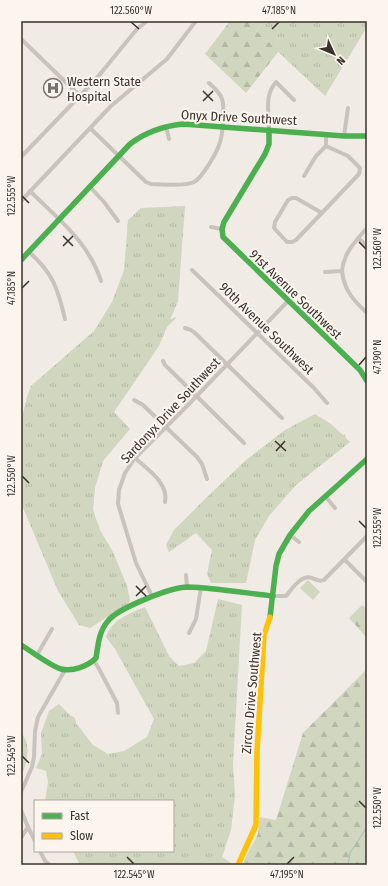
<svg xmlns="http://www.w3.org/2000/svg" width="388" height="886" font-family="'Fira Sans Condensed',sans-serif">
	<style>
		.grass { fill: url(#grass-tufts) }
		.forest { fill: url(#forest-firs) }
		.pitch { fill: #d1d6bf }
		.lines { fill: none; stroke-linecap: round; stroke-linejoin: round }
		.stream { stroke: #a1c2c1; stroke-width: 1 }
		.street { stroke: #c9c3be; stroke-width: 4 }
		.fast { stroke: #4caf50; stroke-width: 5.5 }
		.slow { stroke: #ffc107; stroke-width: 5.5 }
		.ticks { fill: none; stroke: #3b302b; stroke-width: 1.5 }
		.labels { text-anchor: middle; stroke-width: 4; stroke-linejoin: round; paint-order: stroke }
		.poi-label { font-size: 13px; fill: #3b302b; stroke: #fbf5ee; text-anchor: start }
		.street-label { font-size: 13px; fill: #3b302b; stroke: #fbf5ee }
		.neatline { fill: none; stroke: #3b302b; stroke-width: 1.5 }
		.ticks-label { font-size: 10px; text-anchor: middle; fill: #3b302b }
	</style>
	<defs>
		<pattern id="grass-tufts" width="24" height="20" patternUnits="userSpaceOnUse"><rect width="24" height="20" fill="#d1d6bf"/><path d="M3 7l-1-3M5 7V3M7 7l1-3M15 17l-1-3M17 17v-4M19 17l1-3" fill="none" stroke="#b4b8a4"/></pattern>
		<pattern id="forest-firs" width="22" height="20" patternUnits="userSpaceOnUse"><rect width="22" height="20" fill="#d1d6bf"/><path d="M5 1l3.5 6h-7zM16 11l3.5 6h-7z" fill="#b4b8a4"/></pattern>
	</defs>
	<rect width="100%" height="100%" fill="#f0ebe5"/>
	<g class="grass">
		<path d="M264 21H367V27L325 96 256 31Z"/>
		<path d="M185 206 178 301 170 320 175 317 176 318 167 327 159 346 114 412 130 429 103 461 95 488 93 510 100 530 113 552 127 586 130 600 128 604 90 628 79 625 58 591 21 503V421L27 397 31 386 94 331 112 302 124 270 128 220 141 208Z"/>
		<path d="M315 414 331 424 343 435 345 434 346 438 350 442 296 485 269 516 255 540 246 583H211L207 574 212 550 196 533 169 552 166 545 174 530 207 497 246 460 285 430Z"/>
		<path d="M218 599 242 605 233 764 235 795 231 830 222 857 231 863 230 865H80L73 851H173V801H45L48 782 46 771 36 768 42 754 41 733 49 711 59 704 70 715 75 718 76 723 93 745 108 754 124 751 147 737 154 719 115 649 106 637C111 620 130 613 145 607L169 656 179 666 194 663 206 651Z"/>
		<path d="M21 733C32 744 27 764 21 776Z"/>
	</g>
	<g class="forest">
		<path d="M230 21H264L256 31 279 51 246 93 205 54Z"/>
		<path d="M362 605 367 609V638L349 618Z"/>
		<path d="M367 669V865H242L258 834 259 817 276 820 303 733Z"/>
	</g>
	<path class="pitch" d="M308 580 320 592 313 600 300 588Z"/>
	<g class="lines">
		<path class="stream" d="M348 865 350 853 367 827"/>
		<g class="street">
			<path d="M21 39 80 96"/>
			<path d="M166 126 169 139"/>
			<path d="M91 129 146 182 151 184C162 184 184 187 194 182 202 178 218 151 220 142 223 133 225 108 222 99 220 92 214 88 209 83"/>
			<path d="M269 130C269 112 264 96 276 82L294 100"/>
			<path d="M344 136 348 108"/>
			<path d="M21 157 96 79 137 29 147 21"/>
			<path d="M304 176 316 156 326 146"/>
			<path d="M90 187 104 202 118 221"/>
			<path d="M30 191C59 220 88 241 101 281"/>
			<path d="M21 201 111 106 167 59 196 21"/>
			<path d="M322 213 296 198H292L288 200 275 222 274 228 287 242H292L296 240 359 174 360 168 348 156 326 146V134"/>
			<path d="M211 227 222 229"/>
			<path d="M358 238 367 246"/>
			<path d="M29 252C53 273 58 289 65 319"/>
			<path d="M192 270 314 388 327 403"/>
			<path d="M342 271C344 290 353 300 367 313"/>
			<path d="M325 272 342 271C344 252 355 242 367 228"/>
			<path d="M185 328 191 330 195 333 282 418"/>
			<path d="M163 361 165 365 244 443"/>
			<path d="M134 400 143 405 197 457 202 464 207 479"/>
			<path d="M135 458C147 469 169 483 165 502"/>
			<path d="M325 496 335 508"/>
			<path d="M290 535 299 542"/>
			<path d="M345 560 367 582"/>
			<path d="M186 575 187 587"/>
			<path d="M152 596 136 563 118 504 119 490 125 473 135 458 189 404 288 301"/>
			<path d="M273 596H286C292 589 301 574 312 578 317 580 319 582 324 580L367 536"/>
			<path d="M189 633 196 619 201 587"/>
			<path d="M37 655 52 629"/>
			<path d="M94 661 98 667 117 703 118 713"/>
			<path d="M21 792 32 767 34 757 35 731 38 717 65 670"/>
			<path d="M21 810 28 827 21 838"/>
			<path d="M28 827 35 841"/>
			<path d="M40 851 45 861 50 865"/>
		</g>
		<g class="fast">
			<path d="M269 130V144L265 154 224 222 222 229 223 237 360 370 367 381"/>
			<path d="M21 260 130 144C146 132 163 126 183 124L344 136H367"/>
			<path d="M270 617 276 566 279 554 290 535 309 511 367 459"/>
			<path d="M21 645C31 651 52 667 61 669 73 672 88 666 96 658 98 645 99 631 108 621 118 608 171 587 188 587 216 588 245 593 273 596"/>
		</g>
		<path class="slow" d="M238 865 256 825 257 752 264 635 270 617"/>
	</g>
	<path class="ticks" d="M131 22 139 29M272 29 279 22M203 91 213 101M203 101 213 91M22 196 29 203M63 236 73 246M359 242 366 249M63 246 73 236M22 288 29 281M359 365 366 357M275 441 286 451M276 451 285 441M22 476 29 483M359 521 366 528M136 586 146 596M136 596 146 586M22 756 29 763M359 801 366 808M127 857 134 864M287 864 294 857"/>
	<defs>
		<g id="hospital-ring" transform="scale(1)"><circle r="9.5" fill="#fbf5ee" stroke="#7a716c" stroke-width="1.5"/><path d="M-5-5h3v3.5h4V-5h3V5h-3V1.5h-4V5h-3Z" fill="#7a716c"/></g>
	</defs>
	<g fill-rule="evenodd">
		<use href="#hospital-ring" x="53" y="88"/>
	</g>
	<g class="labels">
		<g class="poi-label">
			<text x="67" y="86">Western State<tspan x="67" dy="15">Hospital</tspan></text>
		</g>
		<g class="street-label">
			<text transform="translate(239 117) rotate(3)" y="5">Onyx Drive Southwest</text>
			<text transform="translate(296 294) rotate(44)" y="5">91st Avenue Southwest</text>
			<text transform="translate(267 328) rotate(44)" y="5">90th Avenue Southwest</text>
			<text transform="translate(170 410) rotate(-47)" y="5">Sardonyx Drive Southwest</text>
			<text transform="translate(251 693) rotate(-85)" y="5">Zircon Drive Southwest</text>
		</g>
	</g>
	<rect width="388" height="886" fill="none" stroke="#fbf5ee" stroke-width="44"/>
	<rect x="34" y="800" width="140" height="52" fill="#fbf5ee" stroke="#aea6a0"/>
	<rect x="42" y="813" width="20" height="6" fill="#4caf50" stroke="#aea6a0"/>
	<text x="70" y="820" font-size="12" fill="#3b302b">Fast</text>
	<rect x="42" y="833" width="20" height="6" fill="#ffc107" stroke="#aea6a0"/>
	<text x="70" y="840" font-size="12" fill="#3b302b">Slow</text>
	<g transform="translate(334 54) rotate(134)" stroke="#fbf5ee" stroke-width="3" paint-order="stroke">
	<path d="M0-3L7 15L0 10L-7 15Z" fill="#3b302b"/>
	<text y="-6" font-size="11" font-weight="bold" text-anchor="middle" fill="#3b302b">N</text>
	</g>
	<rect x="22" y="22" width="344" height="842" class="neatline"/>
	<g class="ticks-label">
		<text x="131" y="14">122.560°W</text>
		<text x="279" y="14">47.185°N</text>
		<text transform="translate(11 196) rotate(-90)" y="4">122.555°W</text>
		<text transform="translate(377 249) rotate(-90)" y="4">122.560°W</text>
		<text transform="translate(11 288) rotate(-90)" y="4">47.185°N</text>
		<text transform="translate(377 357) rotate(-90)" y="4">47.190°N</text>
		<text transform="translate(11 476) rotate(-90)" y="4">122.550°W</text>
		<text transform="translate(377 528) rotate(-90)" y="4">122.555°W</text>
		<text transform="translate(11 756) rotate(-90)" y="4">122.545°W</text>
		<text transform="translate(377 808) rotate(-90)" y="4">122.550°W</text>
		<text x="134" y="878">122.545°W</text>
		<text x="287" y="878">47.195°N</text>
	</g>
</svg>
